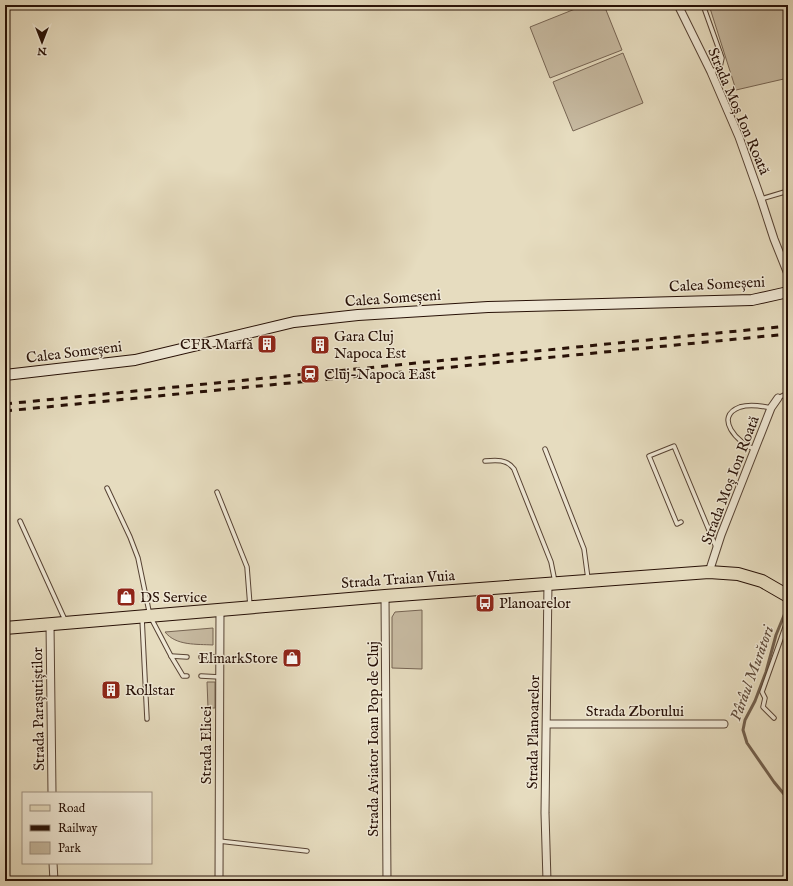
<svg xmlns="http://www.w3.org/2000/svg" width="793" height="886" font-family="'IM FELL English',serif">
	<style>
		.green { fill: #c6b9a0; stroke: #766453 }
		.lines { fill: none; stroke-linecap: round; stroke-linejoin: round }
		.stream { stroke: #73614f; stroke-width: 3 }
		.service-casing { stroke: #574334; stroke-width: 5.5 }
		.minor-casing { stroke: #574334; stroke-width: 9 }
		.secondary-casing { stroke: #271006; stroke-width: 12 }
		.primary-casing { stroke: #271006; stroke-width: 14 }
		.service { stroke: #efe8d5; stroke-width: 3.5 }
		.minor { stroke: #efe8d5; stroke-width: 7 }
		.secondary { stroke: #efe8d5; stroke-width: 10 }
		.primary { stroke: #e6dcbf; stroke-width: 12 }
		.rail { stroke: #271006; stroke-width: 3; stroke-dasharray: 7 7; stroke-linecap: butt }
		.labels { text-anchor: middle; stroke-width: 3; stroke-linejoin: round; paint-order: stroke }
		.street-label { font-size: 15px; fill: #271006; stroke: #efe8d5 }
		.poi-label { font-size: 15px; fill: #271006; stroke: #efe8d5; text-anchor: start }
		.water-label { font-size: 16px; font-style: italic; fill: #604d3d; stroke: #efe8d5 }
	</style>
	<rect width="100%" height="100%" fill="#e6dcbf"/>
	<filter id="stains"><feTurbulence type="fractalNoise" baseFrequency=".005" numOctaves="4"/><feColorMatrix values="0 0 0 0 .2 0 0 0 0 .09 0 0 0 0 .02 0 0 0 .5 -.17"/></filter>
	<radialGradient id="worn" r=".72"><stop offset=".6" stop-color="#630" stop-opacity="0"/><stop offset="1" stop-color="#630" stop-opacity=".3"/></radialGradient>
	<g class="green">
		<path d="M585 5H604L622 50 550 78 530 27Z"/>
		<path d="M709 5H788V78L736 90Z"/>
		<path d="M623 53 643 103 573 131 553 82Z"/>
		<path d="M422 610V669L392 668V617L395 612Z"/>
		<path d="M213 628V645C197 644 176 646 165 632Z"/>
		<path d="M207 682H215V708H208Z"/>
		<path d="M5 877H42L48 879 49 881H5Z"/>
	</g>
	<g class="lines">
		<path class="stream" d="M785 613 776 635 766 672 755 701 745 720 743 730 747 743 774 782 788 799"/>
		<g class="service-casing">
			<g id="service">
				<path d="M703 5 722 58 720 67 711 72"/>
				<path d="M761 199 788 191"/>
				<path d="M778 398 788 393"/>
				<path d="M545 449 584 549 588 579"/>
				<path d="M754 449C738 443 713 417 740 407 750 404 762 406 771 408"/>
				<path d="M485 461C496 460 507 459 514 469L551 562 555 582"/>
				<path d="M107 488 130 537 138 558 150 616 171 656 183 676H187"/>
				<path d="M217 492 247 567 250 606"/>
				<path d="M20 521 65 620"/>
				<path d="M681 522 677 524 649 456 674 446 716 547"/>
				<path d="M142 618 147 719"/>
				<path d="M171 656 187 657"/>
				<path d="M201 657H220"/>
				<path d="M201 676 220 677"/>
				<path d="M774 718 763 707 765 698 762 692 788 619"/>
				<path d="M219 841 307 851"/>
			</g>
		</g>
		<g class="minor-casing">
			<g id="minor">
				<path d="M678 5 711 72 739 137 761 199 774 239 788 274"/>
				<path d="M709 572 721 535 771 408 778 398"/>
				<path d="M385 596 387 881"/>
				<path d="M50 624 52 793"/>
				<path d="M547 724H724"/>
				<path d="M53 863 54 881"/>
				<path d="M219 881 220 609"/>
				<path d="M547 881 545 813 548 583"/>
			</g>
		</g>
		<g class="secondary-casing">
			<path id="secondary" d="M5 375 135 360 294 322 358 315 488 307 752 300 788 292"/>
		</g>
		<g class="primary-casing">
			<path id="primary" d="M5 628 385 596 709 572 738 574 762 581 788 596"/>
		</g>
		<use href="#service" class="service"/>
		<use href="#minor" class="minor"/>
		<use href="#secondary" class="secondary"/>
		<use href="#primary" class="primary"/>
		<g class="rail">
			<path d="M5 404 788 326"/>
			<path d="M5 411 788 334"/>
		</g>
	</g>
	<defs>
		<g id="building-square" transform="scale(1)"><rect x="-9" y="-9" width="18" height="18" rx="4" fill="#8f2418" stroke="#efe8d5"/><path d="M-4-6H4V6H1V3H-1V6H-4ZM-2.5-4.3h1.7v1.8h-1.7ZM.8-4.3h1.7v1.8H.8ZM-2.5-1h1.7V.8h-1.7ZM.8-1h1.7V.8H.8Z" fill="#fff"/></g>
		<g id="station-square" transform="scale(1)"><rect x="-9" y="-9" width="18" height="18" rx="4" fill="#8f2418" stroke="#efe8d5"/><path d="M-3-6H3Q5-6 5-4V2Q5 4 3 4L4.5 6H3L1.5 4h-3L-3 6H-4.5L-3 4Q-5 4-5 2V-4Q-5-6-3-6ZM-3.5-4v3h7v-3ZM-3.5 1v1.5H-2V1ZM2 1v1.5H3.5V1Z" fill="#fff"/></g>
		<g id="shop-square" transform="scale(1)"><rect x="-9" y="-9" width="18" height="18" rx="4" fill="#8f2418" stroke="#efe8d5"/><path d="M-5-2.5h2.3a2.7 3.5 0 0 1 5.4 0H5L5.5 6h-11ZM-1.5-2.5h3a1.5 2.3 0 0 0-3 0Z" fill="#fff"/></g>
		<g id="bus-square" transform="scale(1)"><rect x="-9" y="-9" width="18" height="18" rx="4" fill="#8f2418" stroke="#efe8d5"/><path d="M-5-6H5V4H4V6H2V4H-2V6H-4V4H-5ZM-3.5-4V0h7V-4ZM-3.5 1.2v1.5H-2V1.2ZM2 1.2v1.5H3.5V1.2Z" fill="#fff"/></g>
	</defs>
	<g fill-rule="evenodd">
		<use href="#building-square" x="267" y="344"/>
		<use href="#building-square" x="320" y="345"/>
		<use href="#station-square" x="310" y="374"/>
		<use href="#shop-square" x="126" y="597"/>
		<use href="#bus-square" x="485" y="603"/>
		<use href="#shop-square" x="292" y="658"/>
		<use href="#building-square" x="111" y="690"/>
	</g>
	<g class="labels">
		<g class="street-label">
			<text transform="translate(739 111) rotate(67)" y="5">Strada Moș Ion Roată</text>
			<text transform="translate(717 284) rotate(-3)" y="5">Calea Someșeni</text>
			<text transform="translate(393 298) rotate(-4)" y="5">Calea Someșeni</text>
			<text transform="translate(74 352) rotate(-7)" y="5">Calea Someșeni</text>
			<text transform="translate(730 480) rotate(-69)" y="5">Strada Moș Ion Roată</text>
			<text transform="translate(398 579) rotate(-4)" y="5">Strada Traian Vuia</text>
			<text transform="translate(38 709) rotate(-91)" y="5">Strada Parașutiștilor</text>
			<text x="635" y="716">Strada Zborului</text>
			<text transform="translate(533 732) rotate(-89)" y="5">Strada Planoarelor</text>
			<text transform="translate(373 739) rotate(-90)" y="5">Strada Aviator Ioan Pop de Cluj</text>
			<text transform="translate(206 745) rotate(-90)" y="5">Strada Elicei</text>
		</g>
		<g class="poi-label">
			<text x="334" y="341">Gara Cluj<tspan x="334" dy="17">Napoca Est</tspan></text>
			<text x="253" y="349" text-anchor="end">CFR Marfă</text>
			<text x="324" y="379">Cluj-Napoca East</text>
			<text x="140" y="602">DS Service</text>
			<text x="499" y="608">Planoarelor</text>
			<text x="278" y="663" text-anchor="end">ElmarkStore</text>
			<text x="125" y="695">Rollstar</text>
		</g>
		<g class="water-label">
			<text transform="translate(751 673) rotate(-70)" y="6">Pârâul Murători</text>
		</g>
	</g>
	<rect width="793" height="886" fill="none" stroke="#e6dcbf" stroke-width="20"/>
	<rect x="6" y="6" width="781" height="874" fill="none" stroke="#271006" stroke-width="2"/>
	<rect x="10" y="10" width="773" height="866" fill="none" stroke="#271006"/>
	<rect x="22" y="792" width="130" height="72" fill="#efe8d5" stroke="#9f9282"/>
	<rect x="30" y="805" width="20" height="6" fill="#e6dcbf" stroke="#9f9282"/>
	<text x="58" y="812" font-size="12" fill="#271006">Road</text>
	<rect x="30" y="825" width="20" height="6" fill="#271006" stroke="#9f9282"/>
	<text x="58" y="832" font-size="12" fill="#271006">Railway</text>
	<rect x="30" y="842" width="20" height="12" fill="#c6b9a0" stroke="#9f9282"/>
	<text x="58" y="852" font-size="12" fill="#271006">Park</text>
	<g transform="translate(42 42) rotate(180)" stroke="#efe8d5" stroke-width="3" paint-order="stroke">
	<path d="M0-3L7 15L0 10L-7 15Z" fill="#271006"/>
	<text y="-6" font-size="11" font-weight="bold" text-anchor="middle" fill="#271006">N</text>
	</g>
	<rect width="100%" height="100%" filter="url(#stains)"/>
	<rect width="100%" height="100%" fill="url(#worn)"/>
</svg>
